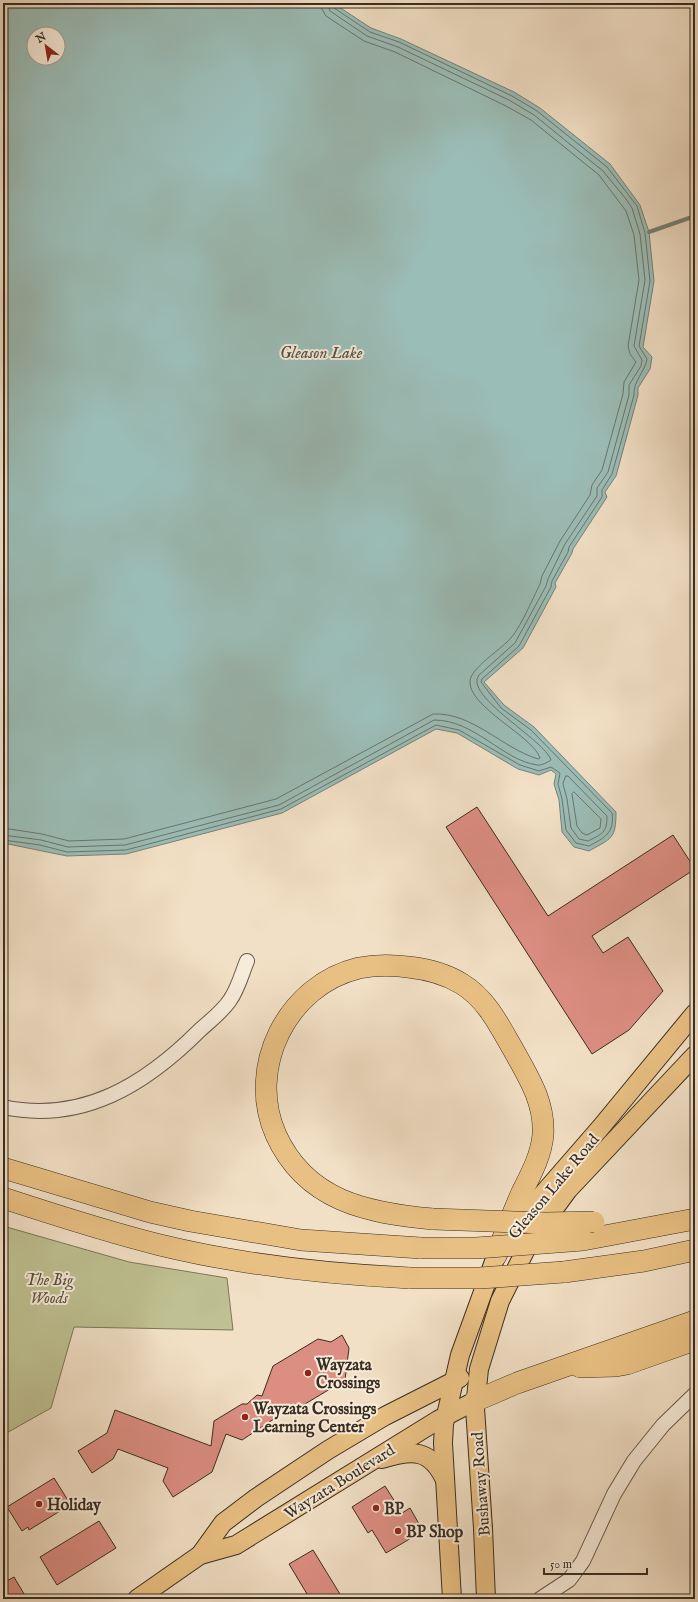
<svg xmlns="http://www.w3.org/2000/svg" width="698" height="1602" font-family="'IM FELL English',serif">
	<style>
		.green { fill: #bfc192; stroke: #7c775a }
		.water { fill: #9bbdb7; stroke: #74837b; fill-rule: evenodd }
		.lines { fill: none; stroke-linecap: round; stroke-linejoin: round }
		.shore { stroke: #6a756c; stroke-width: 1 }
		.stream { stroke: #74837b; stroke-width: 4 }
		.building { fill: #dd8e83; stroke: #392d21 }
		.minor-casing { stroke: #675a4a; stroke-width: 16 }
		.major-casing { stroke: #392d21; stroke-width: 20 }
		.highway-casing { stroke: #392d21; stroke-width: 22 }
		.minor { stroke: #f7ebda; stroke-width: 14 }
		.major { stroke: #e9c083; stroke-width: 18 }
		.highway { stroke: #e9c083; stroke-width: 21 }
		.highway-bridge-casing { stroke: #392d21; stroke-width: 22; stroke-linecap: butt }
		.highway-bridge { stroke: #e9c083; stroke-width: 21 }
		.poi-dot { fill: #8f2418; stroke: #f7ebda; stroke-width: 1.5 }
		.labels { text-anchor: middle; stroke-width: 4; stroke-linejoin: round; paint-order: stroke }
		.street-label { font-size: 16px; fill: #392d21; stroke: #f7ebda }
		.park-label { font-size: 16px; font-style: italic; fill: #5a523d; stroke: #f7ebda }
		.poi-label { font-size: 16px; font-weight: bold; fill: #392d21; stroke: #f7ebda; text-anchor: start }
		.water-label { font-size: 17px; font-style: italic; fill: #525146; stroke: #f7ebda }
	</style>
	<rect width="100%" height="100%" fill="#f2e0c6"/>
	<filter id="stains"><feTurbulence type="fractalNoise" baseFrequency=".005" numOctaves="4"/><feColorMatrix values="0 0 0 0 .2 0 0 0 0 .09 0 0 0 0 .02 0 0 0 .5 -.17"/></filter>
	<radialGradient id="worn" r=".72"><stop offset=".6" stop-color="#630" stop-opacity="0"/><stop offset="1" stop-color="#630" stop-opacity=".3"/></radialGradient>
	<path class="green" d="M3 1226 129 1262 227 1278 233 1330 74 1327 51 1408 3 1435Z"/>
	<path class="water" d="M3 3H333L371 28 401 39 514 92 540 108 610 164 640 205 649 232 654 281 643 347 652 357 650 369 638 388V395L616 476 605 492 607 497 573 549 572 553 555 583 556 587 523 648 484 682 504 705 534 727 616 812C616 839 612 838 589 851L574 847 562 832 559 800 554 784 556 774 551 770 539 775 518 769 457 733 436 729 282 813 126 854 67 856 3 843ZM34 34H58V58H34Z"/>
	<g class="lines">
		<g class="shore">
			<path d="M566 776H568L607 816C607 833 602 834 588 841L579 839 571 828 567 799 563 784Z"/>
			<path d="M574 792 601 819 600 828 587 835 582 833 577 826 572 794Z"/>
			<path d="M3 828 42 834 69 841 124 839 276 799 433 714C472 712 502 748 538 759L540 758C533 736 468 707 470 681 471 668 500 650 509 640 519 631 533 598 540 584L542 576 560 541 590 495 592 485 602 470 623 394 624 382 636 362 630 354 628 346 639 280 634 235 626 211 599 175 531 120 506 106 395 52 364 41 326 16 322 9 321 3"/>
			<path d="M3 835 41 840 68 847 125 845 279 805 434 720C475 720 502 760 537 765 541 766 548 762 551 760 545 740 463 696 479 675L515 643 546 586 548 579 565 544 597 496V488L608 472 629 395V385L641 366 642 360 634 346 645 280 640 234 632 208 626 199 603 171 534 115 509 100 398 47 367 36 330 11 327 3"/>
			<path d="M3 840 40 845 67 852 126 850 281 809 436 725 459 730 520 765 539 771 551 767 560 773 558 784 562 799 566 830 576 843 589 846C604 838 615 833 612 813L531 730 501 708 481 682 482 679 519 646 551 587 552 581 568 552 569 547 602 497V490L612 474 634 395C633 381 645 372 647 359L639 346 650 281 645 233 637 206 607 167 537 111 512 96 399 42 370 32 334 8 332 3"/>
		</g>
		<path class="stream" d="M649 232 695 216"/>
	</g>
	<g class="building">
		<path d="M477 807 548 916 673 835 695 869 592 936 603 953 628 937 663 991 629 1030 592 1054 446 827Z"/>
		<path d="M342 1335 349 1348 345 1380 300 1407 295 1405 242 1440 226 1434 212 1472 173 1497 163 1481 168 1468 118 1449 113 1459 92 1473 78 1451 107 1433 115 1410 211 1446 214 1421 242 1404H247L257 1395 262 1396 273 1366 318 1339 331 1342Z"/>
		<path d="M54 1478 69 1502 63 1506 65 1508 29 1530 28 1527 22 1531 7 1507Z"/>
		<path d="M385 1486 402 1513 410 1508 423 1531 386 1553 372 1530 368 1533 352 1507Z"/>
		<path d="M99 1521 116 1548 57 1585 40 1557Z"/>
		<path d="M313 1550 343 1599H310L289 1564Z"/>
		<path d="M14 1577 27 1599H3V1583Z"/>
	</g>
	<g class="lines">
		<g class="minor-casing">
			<g id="minor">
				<path d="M3 1107C83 1124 146 1084 200 1030 210 1021 223 1011 230 1000 238 989 242 973 247 961"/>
				<path d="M540 1599 569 1580 575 1572 583 1561 614 1494 634 1461 663 1425 695 1394"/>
			</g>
		</g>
		<g class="major-casing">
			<g id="major">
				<path d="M382 1459C412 1450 430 1448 445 1480"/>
				<path d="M200 1555 236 1545 438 1420 475 1401"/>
				<path d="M137 1599 200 1555 223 1523 256 1498 328 1450 385 1416 460 1378"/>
				<path d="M452 1599 443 1443 444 1424 460 1355 496 1256 535 1203 601 1127 695 1013"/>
				<path d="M486 1599 483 1528 475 1408 479 1369 500 1301 529 1243 568 1190 695 1055"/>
			</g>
		</g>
		<g class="highway-casing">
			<g id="highway">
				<path d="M3 1168 150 1212 190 1221 301 1240 421 1248"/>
				<path d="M3 1198C55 1215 107 1232 160 1245 242 1265 325 1274 410 1278"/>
				<path d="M433 1219C367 1213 306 1201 276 1135 246 1068 287 985 359 968 375 965 392 965 408 967 427 969 446 974 462 984 487 999 500 1027 514 1051 529 1078 545 1103 543 1135 541 1156 531 1174 522 1192 513 1213 504 1235 496 1256"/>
				<path d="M583 1240 695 1219"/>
				<path d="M564 1272 644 1261 695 1250"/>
				<path d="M580 1367 616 1366 627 1364 695 1340"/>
				<path d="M475 1401 517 1383 695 1321"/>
			</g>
		</g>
		<use href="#minor" class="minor"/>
		<use href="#major" class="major"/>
		<use href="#highway" class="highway"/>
		<g class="highway-bridge-casing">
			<g id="highway-bridge">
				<path d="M433 1219 546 1223 594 1222"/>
				<path d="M421 1248H476L583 1240"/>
				<path d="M410 1278H480L564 1272"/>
			</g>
		</g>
		<use href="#highway-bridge" class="highway-bridge"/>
	</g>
	<g class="poi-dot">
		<circle cx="308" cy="1373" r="4"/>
		<circle cx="245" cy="1417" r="4"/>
		<circle cx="39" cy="1504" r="4"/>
		<circle cx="376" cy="1508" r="4"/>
		<circle cx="398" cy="1531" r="4"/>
	</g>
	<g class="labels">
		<g class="street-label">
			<text transform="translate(553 1186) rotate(-50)" y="6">Gleason Lake Road</text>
			<text transform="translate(339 1481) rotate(-32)" y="6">Wayzata Boulevard</text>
			<text transform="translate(480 1484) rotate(-94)" y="6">Bushaway Road</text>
		</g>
		<g class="park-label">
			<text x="49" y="1285">The Big<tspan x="49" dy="18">Woods</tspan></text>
		</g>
		<g class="poi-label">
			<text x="316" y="1370">Wayzata<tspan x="316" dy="18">Crossings</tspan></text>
			<text x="253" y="1414">Wayzata Crossings<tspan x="253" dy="18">Learning Center</tspan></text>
			<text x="47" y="1510">Holiday</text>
			<text x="384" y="1514">BP</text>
			<text x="406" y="1537">BP Shop</text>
		</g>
		<g class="water-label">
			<text x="321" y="358">Gleason Lake</text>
		</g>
	</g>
	<rect width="698" height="1602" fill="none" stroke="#f2e0c6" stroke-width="16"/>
	<rect x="4" y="4" width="690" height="1594" fill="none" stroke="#392d21" stroke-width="2"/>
	<rect x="8" y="8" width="682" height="1586" fill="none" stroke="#392d21"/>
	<g transform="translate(46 46) rotate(329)"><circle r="19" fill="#f7ebda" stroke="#ab9f90"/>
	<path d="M0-3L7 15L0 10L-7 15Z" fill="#8f2418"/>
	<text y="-6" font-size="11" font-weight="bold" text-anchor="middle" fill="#392d21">N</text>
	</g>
	<path d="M544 1568v6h103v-6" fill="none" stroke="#392d21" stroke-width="2"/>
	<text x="550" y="1568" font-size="12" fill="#392d21" stroke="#f7ebda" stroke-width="3" paint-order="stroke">50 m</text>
	<rect width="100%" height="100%" filter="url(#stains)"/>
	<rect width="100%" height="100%" fill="url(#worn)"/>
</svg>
